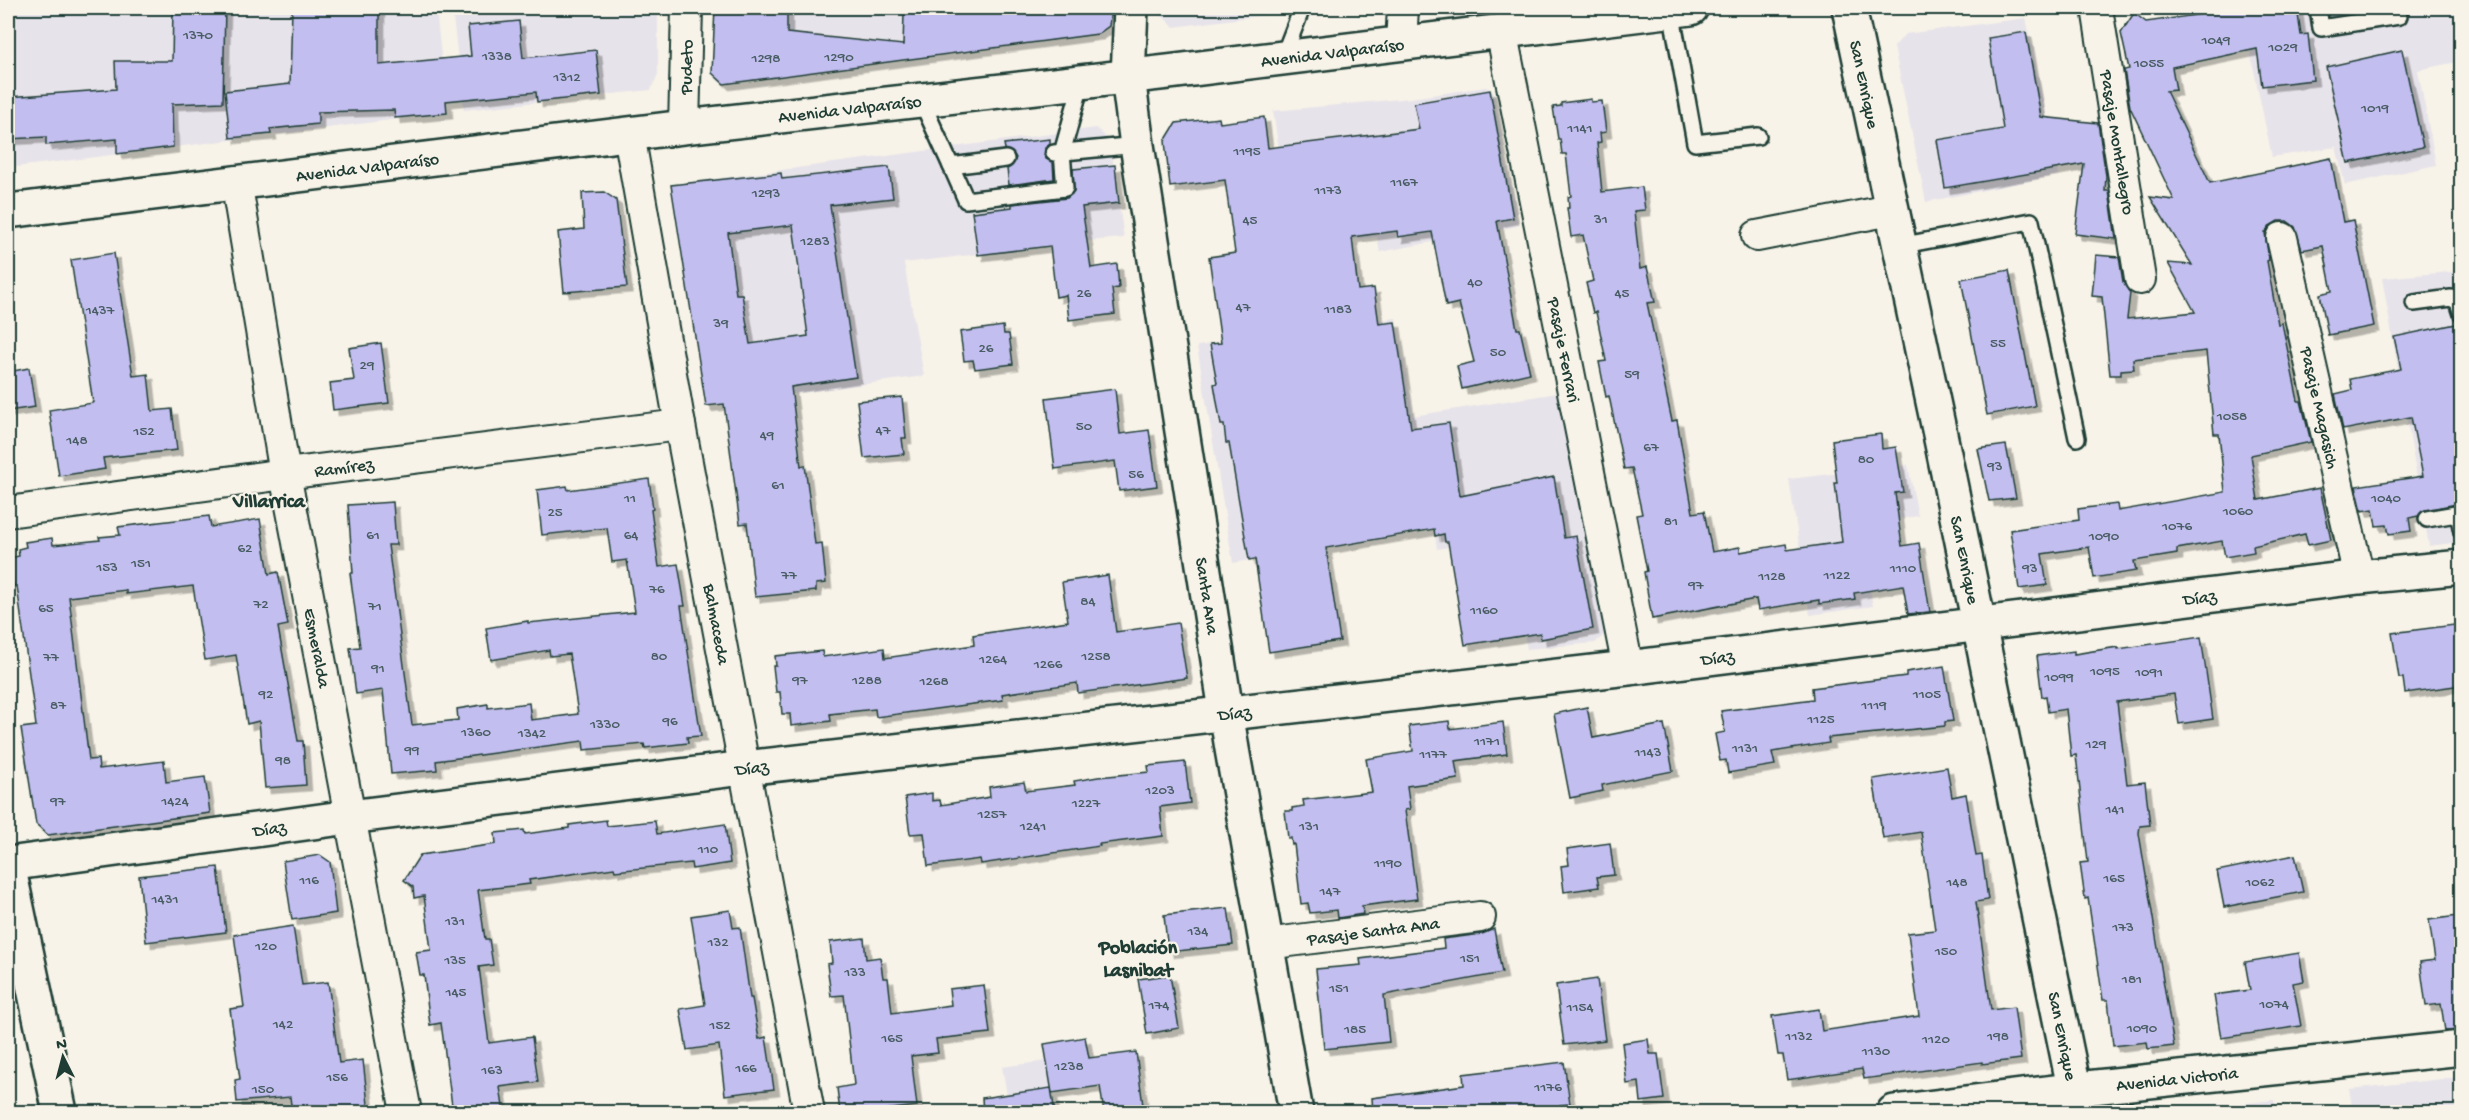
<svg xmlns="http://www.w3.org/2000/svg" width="2469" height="1120" font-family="'Gochi Hand',sans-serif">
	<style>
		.built { fill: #e7e3ea }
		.building { fill: #c3bef0; stroke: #1f3d34; stroke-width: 1.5; fill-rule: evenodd; filter: url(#shadow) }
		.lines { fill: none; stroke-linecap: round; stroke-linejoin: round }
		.lane-casing { stroke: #1f3d34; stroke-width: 20 }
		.street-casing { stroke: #1f3d34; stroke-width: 34 }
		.secondary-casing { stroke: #1f3d34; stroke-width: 38 }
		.primary-casing { stroke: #1f3d34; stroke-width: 38 }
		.lane { stroke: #f7f3e8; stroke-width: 15 }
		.street { stroke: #f7f3e8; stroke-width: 30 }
		.secondary { stroke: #f7f3e8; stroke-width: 33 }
		.primary { stroke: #f7f3e8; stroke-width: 33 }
		.labels { text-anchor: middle; stroke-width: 4.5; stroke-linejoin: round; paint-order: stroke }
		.number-label { font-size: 15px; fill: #485d63 }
		.street-label { font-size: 18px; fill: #1f3d34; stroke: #f7f3e8 }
		.neighbourhood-label { font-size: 20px; font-weight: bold; fill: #1f3d34; stroke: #f7f3e8 }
	</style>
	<defs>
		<filter id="shadow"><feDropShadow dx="5.5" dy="5.5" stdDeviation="0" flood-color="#0004"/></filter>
	</defs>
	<rect width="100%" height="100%" fill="#f7f3e8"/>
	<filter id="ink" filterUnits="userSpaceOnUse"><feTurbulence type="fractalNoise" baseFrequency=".0167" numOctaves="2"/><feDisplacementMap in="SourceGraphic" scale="12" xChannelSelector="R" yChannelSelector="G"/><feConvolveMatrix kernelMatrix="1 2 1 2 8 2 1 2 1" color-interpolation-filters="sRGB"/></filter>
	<g filter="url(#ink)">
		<g class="built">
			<path d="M8 8H436L447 113 8 168Z"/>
			<path d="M471 8H594V14L658 12V74L651 90 464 110 452 9Z"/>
			<path d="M715 8H1111L1109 26 1098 34 724 84 712 73Z"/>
			<path d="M1160 8H1319L1174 27 1160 14Z"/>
			<path d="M2241 8H2461V61L2418 70 2436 165 2345 185 2336 147 2272 157Z"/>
			<path d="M2026 18 2058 175 1926 202 1894 47 1905 34Z"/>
			<path d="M1486 87 1493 92 1518 226 1380 252 1377 237 1294 247 1273 111 1411 98Z"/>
			<path d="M1096 128 1110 141 1124 238 1087 241 904 263 924 376 706 406 672 190 676 184Z"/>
			<path d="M2461 271V542L2429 546 2382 278Z"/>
			<path d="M1396 318 1413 416 1557 393 1605 634 1595 643 1527 649 1505 538 1437 549 1434 529 1233 563 1197 346Z"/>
			<path d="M1908 465 1918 516 1857 525 1873 606 1810 615 1789 479Z"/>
			<path d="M1046 1061 1056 1112H1010L1002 1067Z"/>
			<path d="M2461 1077V1112H2353L2349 1089Z"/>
			<path d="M2274 1100 2277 1112H2165Z"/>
		</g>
		<g class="building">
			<path d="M173 8H225L223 102 172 104 173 147 117 154V139L46 145V137L8 139V97L116 89 115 61H172Z"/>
			<path d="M292 8H379V65L471 56 468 26 519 21 523 58 596 50 601 95 537 102 536 92 446 101 447 113 395 118 394 110 318 112V124L270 129 271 134 230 138 225 91 290 84Z"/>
			<path d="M715 8H787V33L903 45 904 14H910L909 8H1111L1109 26 1098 34 724 84 712 73Z"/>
			<path d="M2202 8H2297L2301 35 2308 34 2313 80 2262 86 2257 49 2172 67 2176 90 2166 91 2210 183 2331 158 2343 222 2353 220 2374 326 2328 335 2320 294 2332 291 2323 246 2302 250 2295 227 2287 221H2278L2271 225 2265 233 2269 260 2267 261 2278 324 2282 323 2298 401H2301L2311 442 2251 455 2258 500 2320 488 2331 540 2308 545 2305 534 2253 546 2254 552 2225 557 2222 541 2177 549V554L2134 561 2136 571 2094 578 2089 547 2042 554 2047 585 2019 589 2010 530 2079 520 2078 509 2117 504 2118 511 2225 492 2219 434H2214L2206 351 2133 359 2134 369 2121 370V375H2110L2102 297 2092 296 2096 255 2119 257 2123 282 2130 293 2127 319 2195 312 2168 263 2192 265 2150 197 2174 200 2130 107 2124 70 2129 69 2121 33 2134 13 2146 22 2204 14Z"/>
			<path d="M2026 32 2041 117 2098 123 2106 176 2105 191H2109L2116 239 2075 234 2084 164 1945 188 1937 140 2003 129 1988 38Z"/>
			<path d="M2402 50 2423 147 2348 163 2326 67Z"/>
			<path d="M1490 90 1513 218 1497 221 1517 329H1520L1530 373 1462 389 1457 366 1474 362 1459 303 1446 306 1432 232 1398 237 1397 231 1352 237 1358 290 1374 288 1379 324 1395 322 1411 428 1449 423 1460 496 1554 477 1564 538 1576 536 1593 629 1541 639 1540 633 1465 645 1448 542H1445L1444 534 1435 536 1434 529 1326 548 1340 641 1269 652 1255 559 1249 560 1229 443H1226L1224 425H1221L1214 384 1217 383 1210 344 1221 343 1209 257 1235 253 1225 180 1170 187 1165 141 1176 123 1219 118 1220 123 1264 117 1268 148 1419 129 1414 103Z"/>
			<path d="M1591 99V102L1602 101 1606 132 1600 133 1601 142 1597 143 1602 192 1642 187 1645 210 1634 211 1640 269 1647 267 1655 302 1647 303 1672 421 1677 420 1693 513 1704 511 1712 552 1740 547V552L1786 544 1787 550 1842 542 1835 483H1837L1832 440 1881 434 1882 449 1896 447 1903 492 1895 493 1902 546 1919 543 1930 612 1908 614 1903 585 1854 593 1855 599 1819 604V600L1758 610 1756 599 1652 619 1644 572 1647 571 1636 515 1642 514 1632 468 1624 469 1609 396 1606 397 1599 362 1606 361 1596 312 1593 313 1586 283 1593 281 1583 235 1571 237 1567 208H1569L1568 197 1571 196 1566 154H1562L1560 139H1558L1553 107 1561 106V103Z"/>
			<path d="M1050 139V144L1045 148 1044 155 1046 159 1053 162 1054 179 1009 185 1007 169 1012 166 1016 158 1013 153 1005 149 1004 144Z"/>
			<path d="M1115 165 1119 203 1082 207 1091 268 1117 264 1119 288 1112 289 1115 314 1069 320 1066 295 1056 297 1050 246 978 255 972 212 1012 207V204L1067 198 1074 191 1073 169Z"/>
			<path d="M889 167 893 198 830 205 856 377 791 387 801 466 805 465 815 544 822 543 826 583 816 584V591L755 597 747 523 740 524 724 404 706 406 671 185 781 173 782 179ZM793 225 808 336 750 344 742 294H736L728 233Z"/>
			<path d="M604 192 616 200 627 287 564 292 558 232 584 229 582 193Z"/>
			<path d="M114 253 133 376 148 374 152 411 172 409 177 450 103 458 105 469 59 476 49 410 93 403 71 260Z"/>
			<path d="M2009 270 2035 406 1987 415 1961 279Z"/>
			<path d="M2456 324 2462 350V503L2425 510 2418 516 2409 518 2411 531 2389 534 2387 525 2376 526 2373 509 2362 511 2356 486 2423 476 2411 417 2343 430 2335 394 2352 390 2350 379 2401 369 2394 337Z"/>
			<path d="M1003 326 1004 334H1009L1013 364 975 369 973 360 964 361 960 332Z"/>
			<path d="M381 343 389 403 333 410 330 383 354 380 349 348Z"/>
			<path d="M29 368 35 407 8 411V372Z"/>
			<path d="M1115 389 1120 434 1149 430 1157 486 1119 491 1115 461 1055 469 1046 398Z"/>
			<path d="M902 397 906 438H902L904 454 864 458 857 401Z"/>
			<path d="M2006 445 2016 498 1989 501 1978 449Z"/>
			<path d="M649 479 653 509 651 510 659 567 678 564 685 606H681L701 736 687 737 688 743 645 748 644 744 584 750 583 741 436 761 437 770 391 774 383 690 356 694 350 648 360 647 350 573H353L348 505 393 502 396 545H388L412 725 458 720 457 709 488 704V708L529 703 531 720 578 714 569 654 550 656 549 650 491 660 486 628 528 621V623L635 612 627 560 612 562 607 528 542 535 537 490 567 486 568 490Z"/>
			<path d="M209 516 211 527 260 519 269 574 278 572 288 625 278 627 298 741H303L306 785 265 788 259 721 247 724 236 655 205 660 193 586 126 594V590L69 597 89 760 98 759 99 769 164 761 166 782 205 777 210 813 48 835 36 824 21 728 36 726 17 586H14L10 558 19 556 18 549 26 547 25 542 52 538 53 545 100 540 99 537 120 535 118 527Z"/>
			<path d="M1108 575 1116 632 1178 623 1187 678 1078 693 1077 683 1002 694 1003 700 876 717 875 709 830 714 831 721 791 726 790 714H782L780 692H776L773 666H776L775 656 822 651 823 657 884 648 885 658 974 645 973 635 1068 621 1062 582Z"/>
			<path d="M2462 624V685L2405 693 2403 678H2399L2392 633Z"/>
			<path d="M2201 637 2213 719 2179 724 2174 694 2117 702 2127 784 2145 782 2150 825 2140 826 2139 833 2174 1046 2148 1049 2147 1042 2113 1046 2108 1000H2103L2088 898 2085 899 2080 863 2088 862 2076 755 2071 756 2066 709 2048 712 2046 696 2042 697 2037 656 2074 651V654L2118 647V649Z"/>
			<path d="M1944 666 1953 721 1945 722V726L1828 738 1829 743 1772 752 1775 765 1728 773 1726 760 1720 761 1715 734 1725 732 1721 711 1813 699 1812 688 1906 676V672Z"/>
			<path d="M1587 707 1593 738 1664 724 1673 771 1602 785 1603 791 1570 798 1554 714Z"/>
			<path d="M1449 721 1450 729 1503 722 1507 754 1455 761 1458 779 1407 786 1410 809 1405 810 1417 899 1362 906 1363 914 1338 918 1337 910 1310 913 1308 903 1301 904 1294 844 1292 845 1291 838H1288L1285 811H1292V808L1304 806 1303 800 1372 792 1366 759 1413 751 1409 726Z"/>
			<path d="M1185 762 1190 803 1160 807 1163 836 1099 844 1100 846 981 864 980 859 928 866 924 833 910 834 905 797 932 793V801L940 800 941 805 990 797 989 787 1024 782 1026 791 1075 785 1074 781 1098 777 1149 772 1148 766Z"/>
			<path d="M1947 767 1952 797 1966 794 1976 856 1982 855 1988 900 1976 902 1991 1010 2014 1007 2021 1059 1982 1064V1062L1864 1079 1862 1069 1787 1080 1783 1055H1778L1772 1016 1819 1009 1822 1031 1919 1016 1908 933 1935 930 1921 832 1883 838 1873 779Z"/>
			<path d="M606 820 607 826 655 821 657 834 725 824 730 863 692 869 691 863 615 871 614 868 529 880 530 884 478 890 485 939H489L493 965 479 967 489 1043 532 1037 538 1082 500 1087 504 1113H453L441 1023 430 1025 424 975H420L416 952 431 950 424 896 414 898 413 887 404 880 420 855 496 844 495 833 524 830 525 834 569 828V825Z"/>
			<path d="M1610 843 1614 875 1597 877 1599 887 1564 892 1561 866 1569 865 1567 849Z"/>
			<path d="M320 855 330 862 336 913 292 920 283 861Z"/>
			<path d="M2295 855 2303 892 2224 907 2217 871Z"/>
			<path d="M218 867 226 932 146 942 139 876Z"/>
			<path d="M1228 908 1233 945 1168 952 1164 915Z"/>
			<path d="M730 910 733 928 740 927 750 998H752L759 1039 766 1037 774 1089 725 1095 719 1045 687 1050 680 1009 705 1005 691 916Z"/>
			<path d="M2457 916 2462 946V1030L2445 1031 2441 1004 2426 1006 2420 962 2435 960 2429 920Z"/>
			<path d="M293 926 302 985 328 982 339 1063 363 1060 369 1113H292L290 1097 237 1102 235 1080 240 1079 230 1009 244 1007 234 935Z"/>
			<path d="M1494 929 1502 973 1384 995 1389 1042 1324 1049 1316 969 1361 965 1360 959 1444 948 1443 939 1482 934Z"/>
			<path d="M864 938 866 959 880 957 883 978H888L892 1013 951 1005 949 989 984 985 990 1033 936 1039 938 1053 911 1056 917 1106 866 1112V1109L840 1112 837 1088 854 1085 844 995 831 996 827 964 832 963 830 942Z"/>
			<path d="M2299 953 2304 981 2293 983 2301 1026 2221 1038 2214 995 2250 990 2245 962Z"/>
			<path d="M1170 975 1179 1028 1147 1034 1138 979Z"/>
			<path d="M1597 979 1605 1040 1564 1045 1556 985Z"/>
			<path d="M1085 1037 1089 1058 1136 1052 1144 1113H1104L1100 1086 1052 1093 1044 1044Z"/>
			<path d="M1648 1039 1650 1054H1658L1664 1099 1641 1102 1639 1082 1627 1084 1622 1043Z"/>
			<path d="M1564 1062 1570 1104 1560 1105 1561 1113H1373L1372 1098 1464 1085 1463 1074Z"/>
			<path d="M1051 1088 1055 1113H983L982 1098Z"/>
		</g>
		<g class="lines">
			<g class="lane-casing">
				<g id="lane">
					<path d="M2318 8 2321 28 2399 16"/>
					<path d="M1671 10 1695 143 1758 136"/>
					<path d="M1283 57 1302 8"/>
					<path d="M921 100 951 166 1006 159"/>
					<path d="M1054 153 1137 145"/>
					<path d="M951 166 966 200 1065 188 1062 153 1082 81"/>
					<path d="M1899 246 2031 221 2077 438"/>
					<path d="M2414 303 2451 298 2458 302 2462 314"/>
					<path d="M2458 513 2462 532"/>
					<path d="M2427 519 2462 513"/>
				</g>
			</g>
			<g class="street-casing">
				<g id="street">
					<path id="s1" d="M2097 8 2140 279"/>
					<path id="s2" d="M1501 30 1628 668"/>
					<path d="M1401 43 1403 8"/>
					<path id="s3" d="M684 127 687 8"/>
					<path id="s4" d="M629 134 680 425 809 1112"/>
					<path id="s5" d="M236 181 285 474 406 1112"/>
					<path d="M1757 236 1891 210"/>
					<path id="s6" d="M2282 238 2359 577"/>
					<path id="s7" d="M8 512 285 474 680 425"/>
					<path id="s8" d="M1266 944 1480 917"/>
				</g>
			</g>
			<g class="secondary-casing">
				<g id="secondary">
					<path id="s9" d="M1131 8 1128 77 1137 145 1232 749 1296 1112"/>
					<path id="s10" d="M1849 8 1941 439 2079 1112"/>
					<path id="s11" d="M8 864 349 817 744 768 1628 668 2359 577 2462 567"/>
					<path d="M8 865 60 1112"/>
					<path id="s12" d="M1894 1112 2094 1087 2462 1048"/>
				</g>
			</g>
			<g class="primary-casing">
				<g id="primary">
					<path id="s13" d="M8 211 684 127 1168 72 1691 8"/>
				</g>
			</g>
			<use href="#lane" class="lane"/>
			<use href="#street" class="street"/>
			<use href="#secondary" class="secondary"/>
			<use href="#primary" class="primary"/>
		</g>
	</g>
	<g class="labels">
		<g class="number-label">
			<text x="198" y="39">1370</text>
			<text x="2216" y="44">1049</text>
			<text x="2283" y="51">1029</text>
			<text x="497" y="60">1338</text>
			<text x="839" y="61">1290</text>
			<text x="766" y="62">1298</text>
			<text x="2149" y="67">1055</text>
			<text x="567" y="81">1312</text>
			<text x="2375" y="112">1019</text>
			<text x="1580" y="132">1141</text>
			<text x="1247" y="155">1195</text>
			<text x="1404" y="186">1167</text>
			<text x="1328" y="194">1173</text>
			<text x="766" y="197">1293</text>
			<text x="1601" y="223">31</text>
			<text x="1250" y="224">45</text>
			<text x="815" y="245">1283</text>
			<text x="1475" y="286">40</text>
			<text x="1084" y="297">26</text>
			<text x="1622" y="297">45</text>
			<text x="1243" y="311">47</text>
			<text x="1338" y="313">1183</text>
			<text x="100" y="314">1437</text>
			<text x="721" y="327">39</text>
			<text x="1998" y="347">55</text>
			<text x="986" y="352">26</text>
			<text x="1498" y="356">50</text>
			<text x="367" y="369">29</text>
			<text x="1632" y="378">59</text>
			<text x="2232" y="420">1058</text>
			<text x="1084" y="430">50</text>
			<text x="883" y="434">47</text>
			<text x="144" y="435">152</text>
			<text x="767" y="439">49</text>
			<text x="77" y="444">148</text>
			<text x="1651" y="451">67</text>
			<text x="1866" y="463">80</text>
			<text x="1995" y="470">93</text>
			<text x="1136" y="478">56</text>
			<text x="778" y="489">61</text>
			<text x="630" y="502">11</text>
			<text x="2386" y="502">1040</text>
			<text x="2238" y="515">1060</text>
			<text x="555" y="516">25</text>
			<text x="1671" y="525">81</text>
			<text x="2177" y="530">1076</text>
			<text x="373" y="539">61</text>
			<text x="631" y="539">64</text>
			<text x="2104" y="540">1090</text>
			<text x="245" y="552">62</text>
			<text x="141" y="567">151</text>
			<text x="107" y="571">153</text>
			<text x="1903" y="572">1110</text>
			<text x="2030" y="572">93</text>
			<text x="789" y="579">77</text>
			<text x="1837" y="579">1122</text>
			<text x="1772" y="580">1128</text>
			<text x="1696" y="589">97</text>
			<text x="657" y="593">76</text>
			<text x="1088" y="605">84</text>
			<text x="261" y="608">72</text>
			<text x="375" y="610">71</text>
			<text x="46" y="612">65</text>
			<text x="1484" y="614">1160</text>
			<text x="659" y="660">80</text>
			<text x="1096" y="660">1258</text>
			<text x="51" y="661">77</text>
			<text x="993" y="663">1264</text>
			<text x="1048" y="668">1266</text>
			<text x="378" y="672">91</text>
			<text x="2105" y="675">1095</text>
			<text x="2149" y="676">1091</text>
			<text x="2059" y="681">1099</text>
			<text x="800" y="684">97</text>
			<text x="867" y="684">1288</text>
			<text x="934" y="685">1268</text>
			<text x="266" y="698">92</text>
			<text x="1927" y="698">1105</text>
			<text x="58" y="709">87</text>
			<text x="1874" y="709">1119</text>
			<text x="1821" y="723">1125</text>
			<text x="670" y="725">96</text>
			<text x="605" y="728">1330</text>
			<text x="476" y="736">1360</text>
			<text x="532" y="737">1342</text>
			<text x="1487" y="745">1171</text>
			<text x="2096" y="748">129</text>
			<text x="1745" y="752">1131</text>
			<text x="412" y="754">99</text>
			<text x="1648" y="756">1143</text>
			<text x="1433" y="758">1177</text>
			<text x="283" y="764">98</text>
			<text x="1160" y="794">1203</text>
			<text x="58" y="805">97</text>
			<text x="175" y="805">1424</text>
			<text x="1086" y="807">1227</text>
			<text x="2115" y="813">141</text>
			<text x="992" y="818">1257</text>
			<text x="1033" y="830">1241</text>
			<text x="1309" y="830">131</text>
			<text x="708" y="853">110</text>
			<text x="1388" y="867">1190</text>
			<text x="2114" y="882">165</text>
			<text x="309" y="884">116</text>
			<text x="1957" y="886">148</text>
			<text x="2260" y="886">1062</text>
			<text x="1330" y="895">147</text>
			<text x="165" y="903">1431</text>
			<text x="455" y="925">131</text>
			<text x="2123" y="931">173</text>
			<text x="1198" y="935">134</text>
			<text x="718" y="946">132</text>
			<text x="266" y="950">120</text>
			<text x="1946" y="955">150</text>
			<text x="1470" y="962">151</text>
			<text x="455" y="964">135</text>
			<text x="855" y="976">133</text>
			<text x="2132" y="983">181</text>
			<text x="1339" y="992">151</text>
			<text x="456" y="996">145</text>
			<text x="2274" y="1008">1074</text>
			<text x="1159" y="1009">174</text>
			<text x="1580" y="1011">1154</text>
			<text x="283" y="1028">142</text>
			<text x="720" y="1029">152</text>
			<text x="2142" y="1032">1090</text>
			<text x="1355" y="1033">185</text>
			<text x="1799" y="1040">1132</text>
			<text x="1998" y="1040">198</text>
			<text x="892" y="1042">165</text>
			<text x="1936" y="1043">1120</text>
			<text x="1876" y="1055">1130</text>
			<text x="1069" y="1070">1238</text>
			<text x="746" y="1072">166</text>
			<text x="492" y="1074">163</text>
			<text x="337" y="1081">156</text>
			<text x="1548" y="1091">1176</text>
			<text x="263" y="1093">150</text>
		</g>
		<g class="street-label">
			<text dy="6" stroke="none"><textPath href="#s13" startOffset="1334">Avenida Valparaíso</textPath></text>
			<text dy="6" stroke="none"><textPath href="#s3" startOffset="60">Pudeto</textPath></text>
			<text dy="6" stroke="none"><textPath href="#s10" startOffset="78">San Enrique</textPath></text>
			<text dy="6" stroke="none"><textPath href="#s13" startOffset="848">Avenida Valparaíso</textPath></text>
			<text dy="6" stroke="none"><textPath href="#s1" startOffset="136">Pasaje Montallegro</textPath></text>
			<text dy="6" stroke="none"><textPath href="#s13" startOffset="362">Avenida Valparaíso</textPath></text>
			<text dy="6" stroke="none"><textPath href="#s2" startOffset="326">Pasaje Ferrari</textPath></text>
			<text dy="6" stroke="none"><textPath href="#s6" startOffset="174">Pasaje Magasich</textPath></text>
			<text dy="6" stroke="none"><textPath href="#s7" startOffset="339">Ramírez</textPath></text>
			<text dy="6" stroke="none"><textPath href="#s10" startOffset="564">San Enrique</textPath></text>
			<text dy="6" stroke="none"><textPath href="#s9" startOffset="594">Santa Ana</textPath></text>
			<text dy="6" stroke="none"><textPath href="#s11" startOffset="2208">Díaz</textPath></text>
			<text dy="6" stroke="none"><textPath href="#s4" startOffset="498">Balmaceda</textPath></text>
			<text dy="6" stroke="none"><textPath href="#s5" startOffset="474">Esmeralda</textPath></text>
			<text dy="6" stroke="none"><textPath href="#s11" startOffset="1722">Díaz</textPath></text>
			<text dy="6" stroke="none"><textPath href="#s11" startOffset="1236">Díaz</textPath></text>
			<text dy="6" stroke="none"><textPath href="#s11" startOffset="750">Díaz</textPath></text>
			<text dy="6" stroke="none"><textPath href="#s11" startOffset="264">Díaz</textPath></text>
			<text dy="6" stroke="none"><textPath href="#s8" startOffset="108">Pasaje Santa Ana</textPath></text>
			<text dy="6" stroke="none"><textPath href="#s10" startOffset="1050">San Enrique</textPath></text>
			<text dy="6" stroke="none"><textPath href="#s12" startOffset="285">Avenida Victoria</textPath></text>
		</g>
		<g class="neighbourhood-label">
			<text x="269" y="507">Villarrica</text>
			<text x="1138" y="953">Población<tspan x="1138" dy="23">Lasnibat</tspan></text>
		</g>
	</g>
	<rect width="2469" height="1120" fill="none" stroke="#f7f3e8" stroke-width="30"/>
	<rect x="15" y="15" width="2439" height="1090" fill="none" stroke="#1f3d34" stroke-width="2" filter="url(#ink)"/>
	<g transform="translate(63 1057) rotate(354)" stroke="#f7f3e8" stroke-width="4.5" paint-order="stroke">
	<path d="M0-4.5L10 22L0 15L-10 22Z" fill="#1f3d34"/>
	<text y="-9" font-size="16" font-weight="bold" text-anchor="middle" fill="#1f3d34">N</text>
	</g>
</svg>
